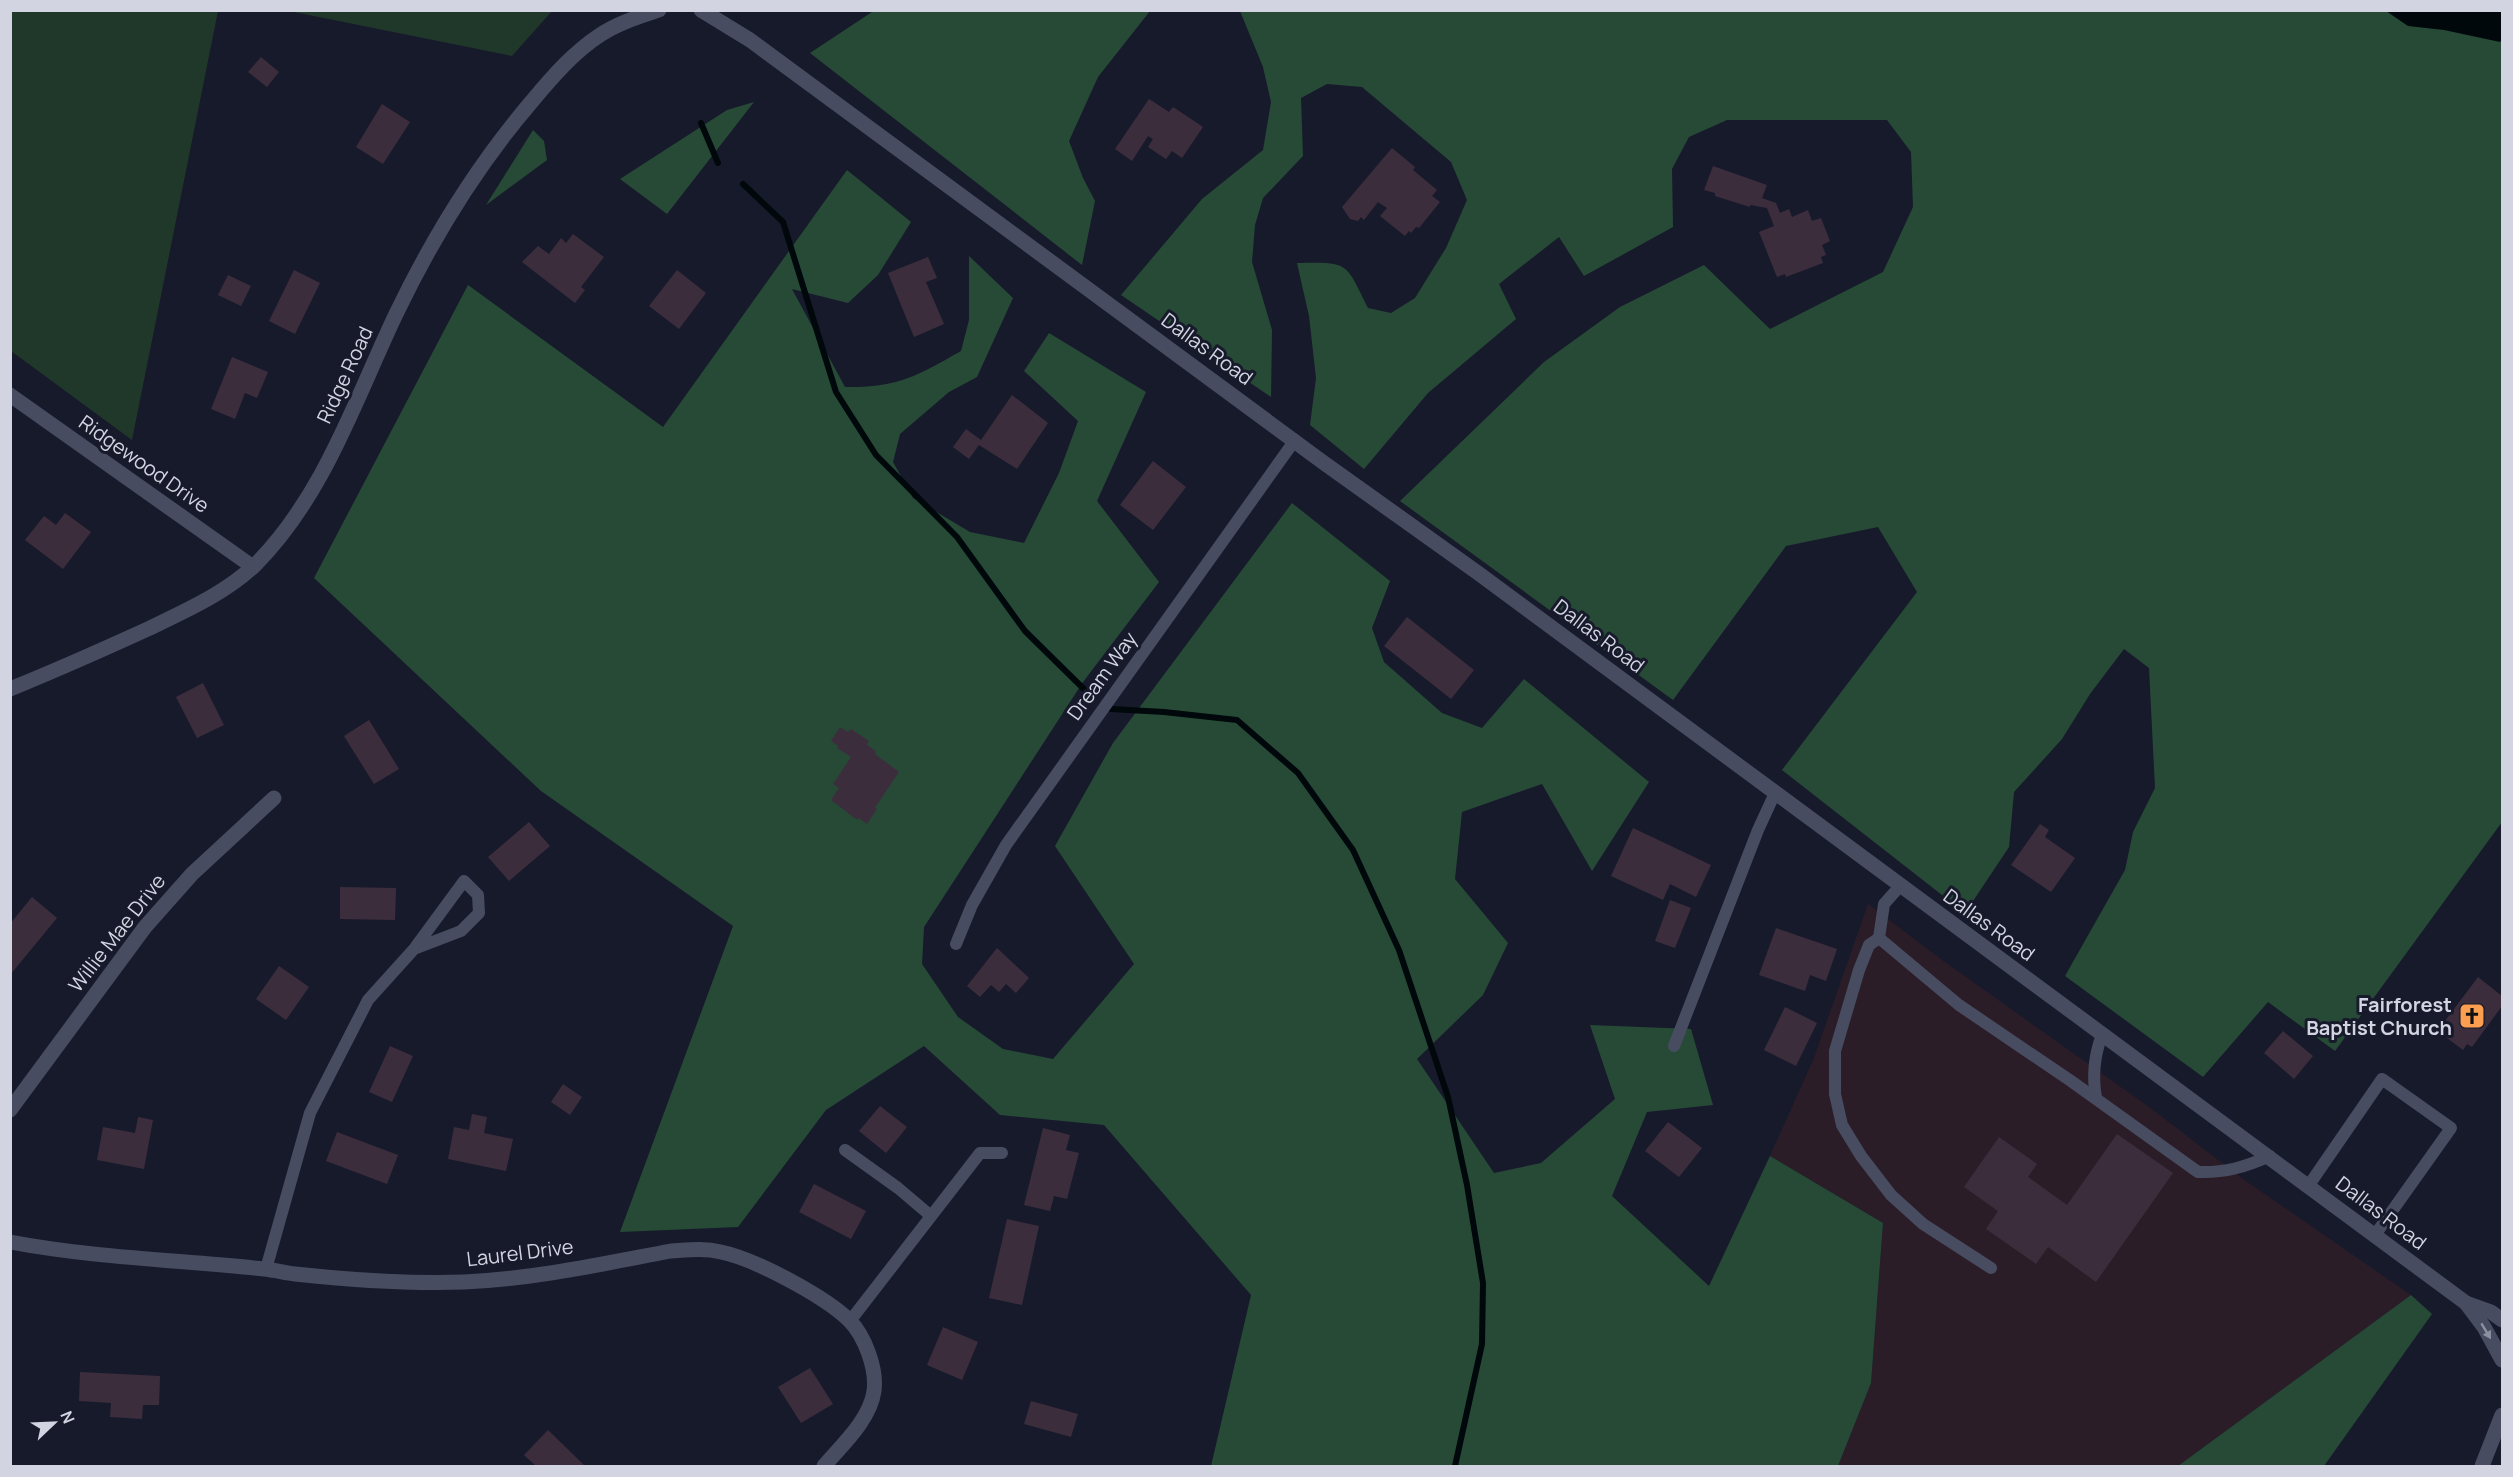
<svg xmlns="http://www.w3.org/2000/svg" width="2513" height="1477" font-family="Manrope,sans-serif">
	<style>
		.commercial { fill: #2b1d28 }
		.green { fill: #20382a }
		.forest { fill: #274a37 }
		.water { fill: #00080b }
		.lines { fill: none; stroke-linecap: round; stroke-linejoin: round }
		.stream { stroke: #00080b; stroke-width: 6 }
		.building { fill: #3c2d3d }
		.service { stroke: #484c60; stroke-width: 12 }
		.minor { stroke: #484c60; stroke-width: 15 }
		.tertiary { stroke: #484c60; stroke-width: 15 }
		.oneway { fill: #8d90a0 }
		.labels { text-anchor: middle; stroke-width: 6; stroke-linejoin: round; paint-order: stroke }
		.street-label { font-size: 20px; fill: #d2d4e1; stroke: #171a2b }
		.poi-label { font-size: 20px; font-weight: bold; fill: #d2d4e1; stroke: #171a2b; text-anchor: end }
	</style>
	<rect width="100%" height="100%" fill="#171a2b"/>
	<path class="commercial" d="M1868 904 1942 960 2149 1107 2243 1179 2411 1295 2178 1466H1838L1871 1383 1883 1223 1770 1156 1814 1058Z"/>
	<g class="green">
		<path d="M11 10 218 11 132 440 11 351Z"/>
		<path d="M289 11 552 10V11L512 56Z"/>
	</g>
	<g class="forest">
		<path d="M875 10 1150 11 1098 77 1069 141 1083 178 1095 201 1082 265 810 53Z"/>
		<path d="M1240 11H2502V822L2335 1051 2268 1002 2203 1077 2065 976 2125 870 2133 832 2155 788 2149 668 2124 649 2090 694 2062 739 2014 792 2009 847 1965 913 1782 770 1917 592 1878 527 1786 546 1673 700 1400 501 1544 362 1620 307 1704 265 1770 329 1883 272 1913 207 1911 152 1887 120H1727L1689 137 1672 169 1673 227 1584 276 1559 237 1499 284 1516 319 1428 393 1364 469 1310 425 1316 378 1309 316 1297 263C1350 262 1345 262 1368 308L1391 313 1415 298 1446 248 1467 200 1451 162 1362 87 1327 84 1301 98 1303 156 1263 198 1255 225 1252 262 1272 330 1271 397 1121 295 1202 199 1263 150 1271 102 1263 67Z"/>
		<path d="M754 102 667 214 620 179 727 110Z"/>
		<path d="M533 130 544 141 547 160 486 205Z"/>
		<path d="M847 170 911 222 878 275 848 303 792 289 845 387C897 388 917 376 961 351L969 320V256L1013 298 977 377 949 392 900 434 893 462 913 498 970 532 1024 543 1059 473 1078 421 1024 371 1049 333 1146 392 1097 501 1159 582 1083 682 924 927 922 964 958 1017 1003 1049 1053 1059 1134 964 1055 846 1113 743 1292 503 1390 581 1372 628 1384 662 1442 713 1482 728 1524 679 1649 782 1592 871 1542 784 1462 812 1455 879 1508 943 1483 995 1417 1059 1494 1173 1541 1163 1615 1099 1590 1025 1691 1029 1713 1105 1647 1112 1612 1196 1709 1286 1770 1156 1883 1223 1871 1383 1838 1466H1211L1251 1295 1104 1125 1000 1115 924 1046 826 1110 738 1227 620 1232 733 926 541 791 314 578 468 285 663 427Z"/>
		<path d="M2411 1295 2432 1314 2324 1466H2178Z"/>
	</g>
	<path class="water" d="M2386 11H2502V39L2500 42 2444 30 2408 26Z"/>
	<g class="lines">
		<g class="stream">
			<path d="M701 123 718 163"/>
			<path d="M743 184 783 222 836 392 876 455 957 537 1025 631 1092 697"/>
			<path d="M1111 709 1164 712 1237 720 1298 773 1353 850 1399 950 1448 1097 1467 1185 1483 1283 1482 1344 1455 1466"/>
		</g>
	</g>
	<g class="building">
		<path d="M261 57 279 72 267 87 248 72Z"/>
		<path d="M1149 99 1169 112 1173 107 1203 127 1182 158 1172 151 1166 159 1148 147 1153 139 1148 136 1132 161 1115 149Z"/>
		<path d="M382 104 410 122 383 164 356 147Z"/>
		<path d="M1392 148 1415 167 1413 170 1437 190 1432 196 1440 202 1419 228 1416 227 1411 233 1409 231 1405 236 1380 216 1387 208 1378 202 1364 220 1361 217 1358 221 1350 219 1342 207Z"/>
		<path d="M1713 166 1767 185 1762 198 1776 203 1780 213 1789 209 1792 217 1808 210 1812 221 1821 218 1830 241 1822 245 1826 255 1821 257 1823 263 1786 277 1785 274 1777 277 1759 232 1774 226 1767 208 1750 205V207L1715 196V193L1704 190Z"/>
		<path d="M573 234 604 257 581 287 585 290 575 303 522 262 538 246 549 254 561 238 566 243Z"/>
		<path d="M928 257 937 278 926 282 944 324 914 337 888 273Z"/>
		<path d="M294 270 320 283 295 334 269 321Z"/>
		<path d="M677 270 706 293 679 329 649 306Z"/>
		<path d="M228 275 251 286 241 306 218 295Z"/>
		<path d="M232 357 268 372 257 398 245 393 235 419 211 409Z"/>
		<path d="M1012 395 1048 423 1017 469 979 445 969 459 953 447 966 429 981 440Z"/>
		<path d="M1153 461 1186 487 1153 530 1120 505Z"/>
		<path d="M65 513 91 532 63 569 25 540 44 516 56 525Z"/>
		<path d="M1407 617 1474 670 1451 699 1384 646Z"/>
		<path d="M203 683 224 725 197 738 176 697Z"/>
		<path d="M369 720 399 769 374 784 344 736Z"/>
		<path d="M840 727 848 732 851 729 869 741 867 745 876 751 875 754 899 772 875 808 877 809 867 824 859 818 857 820 831 800 839 788 833 784 851 757 837 748 838 746 831 741Z"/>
		<path d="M529 822 550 846 509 881 488 857Z"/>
		<path d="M2040 824 2049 830 2045 837 2075 858 2051 892 2011 865Z"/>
		<path d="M1633 828 1711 865 1696 897 1670 884 1663 900 1611 876Z"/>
		<path d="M340 887 396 888 395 920 340 919Z"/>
		<path d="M32 897 57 918 10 975V924Z"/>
		<path d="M1670 900 1691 908 1675 948 1655 941Z"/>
		<path d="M1776 928 1837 949 1826 981 1810 975 1805 991 1759 975Z"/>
		<path d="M997 948 1029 978 1016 993 1006 984 999 992 991 985 980 997 967 986Z"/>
		<path d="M279 966 309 987 286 1020 256 999Z"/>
		<path d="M2478 977 2502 996V1006L2472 1047 2467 1044 2463 1050 2443 1035 2447 1029 2442 1025Z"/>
		<path d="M1785 1007 1817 1023 1796 1066 1764 1050Z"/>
		<path d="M2283 1031 2313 1056 2294 1079 2264 1053Z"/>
		<path d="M390 1046 413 1056 392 1102 369 1092Z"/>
		<path d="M563 1084 582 1097 570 1115 551 1102Z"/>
		<path d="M880 1106 907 1127 886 1153 859 1131Z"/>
		<path d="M472 1114 487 1117 484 1133 513 1139 506 1171 448 1159 454 1127 469 1130Z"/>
		<path d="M138 1117 153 1120 144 1169 97 1160 103 1127 135 1133Z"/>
		<path d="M1668 1122 1702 1148 1679 1177 1645 1151Z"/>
		<path d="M1043 1128 1070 1135 1066 1150 1079 1153 1067 1199 1054 1196 1050 1211 1024 1205Z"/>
		<path d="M337 1132 398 1155 387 1184 326 1161Z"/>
		<path d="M2117 1134 2173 1173 2096 1282 2048 1247 2036 1264 1986 1229 1998 1211 1964 1187 1999 1137 2037 1164 2028 1177 2067 1205Z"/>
		<path d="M814 1184 866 1211 851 1239 799 1212Z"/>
		<path d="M1007 1219 1039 1226 1022 1305 989 1298Z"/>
		<path d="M943 1327 978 1342 962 1380 927 1365Z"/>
		<path d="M810 1368 833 1404 801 1423 778 1387Z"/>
		<path d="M80 1372 160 1376 159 1405H143L142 1419 110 1417 111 1403 79 1401Z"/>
		<path d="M1031 1401 1078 1414 1071 1437 1024 1424Z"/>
		<path d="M548 1430 585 1466H536L524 1455Z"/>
	</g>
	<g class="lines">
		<g class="service">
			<path d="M1901 885 1884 904 1879 938 1959 1005 2071 1081 2198 1172C2225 1173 2245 1167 2270 1156"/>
			<path d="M1879 938 1869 945 1859 970 1835 1051V1094L1842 1125 1861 1156 1891 1195 1923 1224 1991 1268"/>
			<path d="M956 944 972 905 1006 845 1295 440"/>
			<path d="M1674 1046 1758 830 1775 793"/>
			<path d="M2096 1098C2092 1075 2094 1056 2102 1035"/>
			<path d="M845 1150 898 1188 931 1216"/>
			<path d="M2309 1185 2382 1079 2451 1128 2375 1235"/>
			<path d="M266 1269 310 1113 368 1000 414 949 464 881 478 895 479 913 461 931 414 949"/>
			<path d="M850 1321 980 1153H1002"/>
		</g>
		<g class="minor">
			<path d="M701 10 750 40 1324 463 1478 573 2466 1303"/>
			<path d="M10 395 253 567"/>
			<path d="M10 1110 145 927 192 874 274 798"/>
			<path d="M10 1242C95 1258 179 1260 264 1269 275 1270 285 1273 295 1274 351 1280 408 1284 464 1282 534 1279 602 1264 671 1251 688 1250 704 1248 721 1252 755 1259 824 1296 849 1320 865 1336 877 1369 874 1391 870 1420 842 1445 824 1466"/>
			<path d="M2502 1320 2491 1312 2466 1303 2484 1327 2502 1360"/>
			<path d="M2482 1466 2502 1415"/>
		</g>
		<path class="tertiary" d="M10 689C57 670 104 649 150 628 185 611 226 593 255 565 324 496 355 400 396 314 433 237 478 164 533 100 553 76 574 52 600 35 618 23 638 17 659 10"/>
	</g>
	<defs><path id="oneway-solid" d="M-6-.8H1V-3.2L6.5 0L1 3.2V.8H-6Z" transform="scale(1.5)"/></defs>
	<use class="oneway" href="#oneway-solid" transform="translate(2486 1331) rotate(59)"/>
	<defs>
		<g id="church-square" transform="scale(1.35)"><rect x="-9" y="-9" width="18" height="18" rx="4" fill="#fb9e50" stroke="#171a2b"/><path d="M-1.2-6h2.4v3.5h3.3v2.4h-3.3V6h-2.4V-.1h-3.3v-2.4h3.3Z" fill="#111"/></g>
	</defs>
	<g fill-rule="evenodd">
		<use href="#church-square" x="2472" y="1016"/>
	</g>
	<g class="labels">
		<g class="street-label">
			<text transform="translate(1207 349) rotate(36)" y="7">Dallas Road</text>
			<text transform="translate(345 375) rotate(-65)" y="7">Ridge Road</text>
			<text transform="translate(144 464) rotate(35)" y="7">Ridgewood Drive</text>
			<text transform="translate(1599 636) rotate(37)" y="7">Dallas Road</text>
			<text transform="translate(1102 676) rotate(-54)" y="7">Dream Way</text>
			<text transform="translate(1989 925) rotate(36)" y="7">Dallas Road</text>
			<text transform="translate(117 933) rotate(-52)" y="7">Willie Mae Drive</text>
			<text transform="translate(2381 1213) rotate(37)" y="7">Dallas Road</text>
			<text transform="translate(520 1253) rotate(-7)" y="7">Laurel Drive</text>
		</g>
		<g class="poi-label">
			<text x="2452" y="1012">Fairforest<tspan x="2452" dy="23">Baptist Church</tspan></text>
		</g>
	</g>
	<rect width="2513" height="1477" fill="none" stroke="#d2d4e1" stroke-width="24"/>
	<g transform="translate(54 1423) rotate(67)" stroke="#171a2b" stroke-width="4.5" paint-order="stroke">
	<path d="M0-4.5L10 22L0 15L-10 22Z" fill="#d2d4e1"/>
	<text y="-9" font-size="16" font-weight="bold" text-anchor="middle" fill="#d2d4e1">N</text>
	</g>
</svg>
